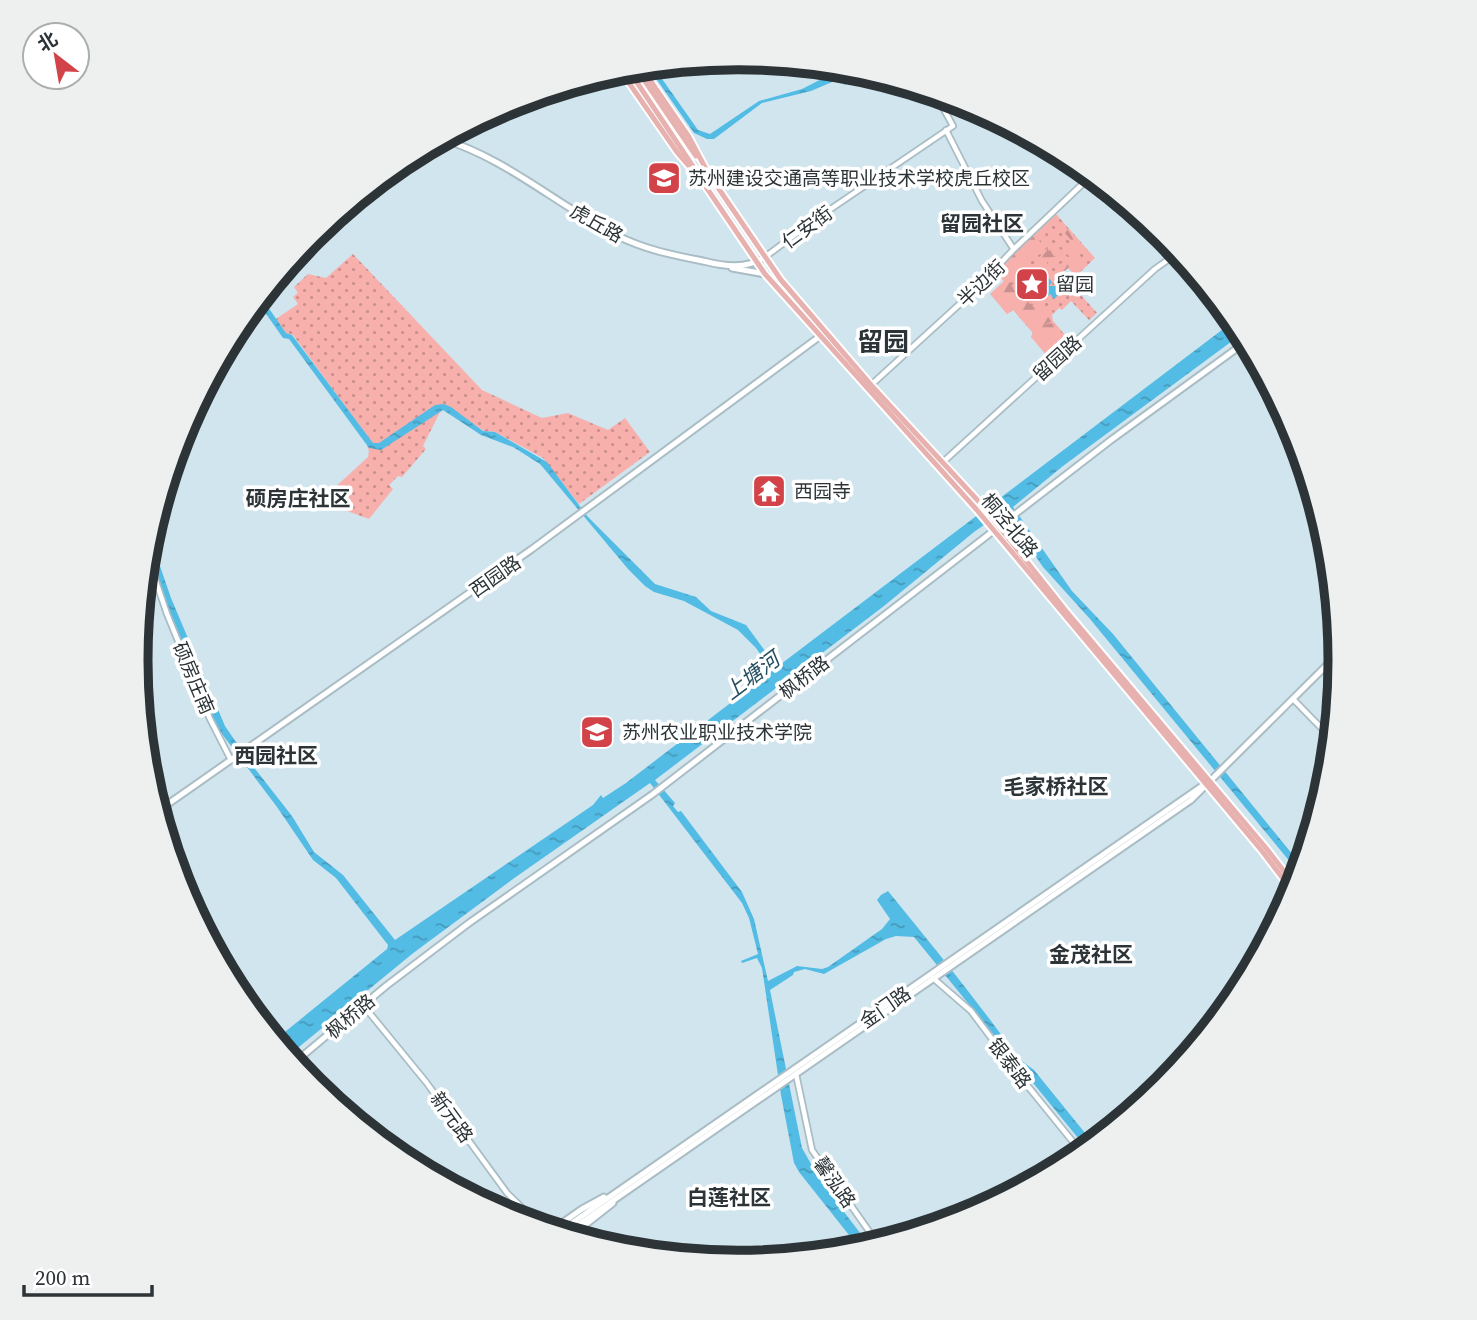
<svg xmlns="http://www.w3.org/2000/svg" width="1477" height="1320" font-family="'Source Serif 4','Noto Sans SC',serif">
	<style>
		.grass { fill: url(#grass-dots) }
		.forest { fill: url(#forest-firs) }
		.water { fill: url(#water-ripples) }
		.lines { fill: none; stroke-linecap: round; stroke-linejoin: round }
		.tertiary-casing { stroke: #aabdc5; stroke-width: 8 }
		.secondary-casing { stroke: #aabdc5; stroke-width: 9 }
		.primary-casing { stroke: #fff; stroke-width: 9 }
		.tertiary { stroke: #fff; stroke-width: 4.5 }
		.secondary { stroke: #fff; stroke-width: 5 }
		.primary { stroke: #e6b1af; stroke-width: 5 }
		.labels { text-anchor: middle; stroke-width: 7; stroke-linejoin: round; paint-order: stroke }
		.poi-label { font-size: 19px; fill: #2c3437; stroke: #fff; text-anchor: start }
		.street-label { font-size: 19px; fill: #2c3437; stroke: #fff }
		.neighbourhood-label { font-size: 21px; font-weight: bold; fill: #2c3437; stroke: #fff }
		.water-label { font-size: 21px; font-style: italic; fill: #224e60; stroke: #fff }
		.district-label { font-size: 26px; font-weight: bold; fill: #2c3437; stroke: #fff }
		.rim { fill: none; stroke: #2c3437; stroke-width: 9 }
	</style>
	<defs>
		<pattern id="grass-dots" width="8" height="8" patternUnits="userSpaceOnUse" patternTransform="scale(1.75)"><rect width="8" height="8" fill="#f8b0ad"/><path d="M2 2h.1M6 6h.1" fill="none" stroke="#c9908e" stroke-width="1.8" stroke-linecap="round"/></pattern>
		<pattern id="forest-firs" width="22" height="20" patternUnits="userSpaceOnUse" patternTransform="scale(1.75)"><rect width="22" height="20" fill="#f8b0ad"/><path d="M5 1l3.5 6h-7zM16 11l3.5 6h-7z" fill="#c9908e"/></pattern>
		<pattern id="water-ripples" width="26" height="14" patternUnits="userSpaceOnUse" patternTransform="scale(1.75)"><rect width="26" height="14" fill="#53bce5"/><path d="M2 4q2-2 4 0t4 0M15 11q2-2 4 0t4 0" fill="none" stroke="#459aba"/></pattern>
	</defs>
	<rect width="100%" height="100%" fill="#d1e5ee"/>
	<g class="grass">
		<path d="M1056 214 1095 258 1076 276 1068 268 1057 277 1070 291 1074 287 1097 313 1089 320 1071 301 1062 310 1059 308 1052 315 1053 321 1068 338 1047 356 1031 337 1033 333 1013 310 1007 314 990 294 1004 281 995 271Z"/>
		<path d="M353 254 482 390 542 418 568 413 608 430 625 418 650 452 579 504 543 458 495 432 484 431 444 404 423 446 426 449 402 477 398 476 389 485 393 489 369 519 320 501 368 457 369 451 367 446 371 441 293 335 286 333 276 319 298 304 293 297 298 293 294 287 308 274 326 278Z"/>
	</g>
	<path class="forest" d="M1066 227 1078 239 1075 240 1081 249 1078 253 1088 265 1076 274 1069 267 1057 278 1055 275 1061 268 1065 269 1059 265 1061 263 1067 268 1063 263 1067 260 1065 259 1063 262 1057 255 1048 259 1047 264 1043 266 1049 269 1041 274 1036 271 1040 275 1045 272 1047 275 1042 282 1039 279 1032 285V291L1042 303 1037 302 1051 313 1058 309 1050 315 1052 322 1047 323 1044 330 1047 324 1053 323 1066 338 1048 354 1031 337 1033 333 1014 309 1007 314 1002 308 1004 306 992 294 1005 282 997 273 1003 267 1008 271 1009 267H1012V264L1010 262 998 268 1017 249 1022 255 1025 252 1021 247 1041 228 1046 234 1044 236 1043 233 1039 240 1045 250 1032 260 1028 256 1030 261 1026 256 1027 259 1017 273 1006 280H1009L1017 296 1020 292 1030 304 1034 305 1026 298 1028 296 1025 288 1021 289 1014 283 1040 265 1039 257 1047 251 1042 241 1049 251 1055 245 1054 242 1068 258 1069 256 1063 250 1072 241 1062 230Z"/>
	<g class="water">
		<path d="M653 66 698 130 710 134 759 101 802 89 843 68 859 70 845 85 839 79 811 91 762 103 714 139H707L694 133 648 67Z"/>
		<path d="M1047 276 1052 282 1049 286H1056L1062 291 1054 299 1050 294 1047 297 1044 294 1039 299 1032 291 1033 287 1020 289 1031 287 1038 280 1042 282V278Z"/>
		<path d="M261 297 286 333 292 335 373 443H379L435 405 444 404 451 407 483 431 495 432 547 462 588 517 655 584 696 597 711 611 746 625 777 667 1235 320 1243 333 1063 466 1013 507 1072 591 1113 634 1302 866 1300 874 1090 619 1043 567 1004 511 974 532 884 606 655 780 675 803 673 806 678 812 681 811 742 892 754 919 768 981 797 966 822 969 828 967 882 929 890 919 877 900 881 895 888 891C933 946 978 1002 1019 1059L1034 1070 1094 1144 1087 1149 914 937 896 936 886 939 824 974 805 969 794 972 793 975 770 990 802 1148 822 1183 870 1246 860 1249 799 1172 794 1163 781 1095 762 968 757 958 742 963 741 961 758 954 749 918 742 903 650 783 513 879 412 954 288 1056 275 1040 387 949 388 945 336 878 313 860 277 807 216 726 168 612 147 551 150 537 171 598 225 726 249 761 292 816 314 852 343 875 395 940 593 805 601 795 603 798 626 783 772 671 756 648 738 630 684 601 654 592 645 586 628 569 540 464 513 447 481 435 443 410 381 450 369 448 289 339 283 338 257 301Z"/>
	</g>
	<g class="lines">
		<g class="tertiary-casing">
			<g id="tertiary">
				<path d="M946 130 982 201 1013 248"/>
				<path d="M765 257 816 219 953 126 935 93"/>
				<path d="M870 386 974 291 1014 249 1092 175"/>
				<path d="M942 463 1155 269 1179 252"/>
				<path d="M147 555 167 614 210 719 231 760"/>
				<path d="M1293 699 1333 740"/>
				<path d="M933 978 971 1011 1022 1079 1082 1153"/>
				<path d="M363 1005 426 1082 507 1193 542 1227"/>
				<path d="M796 1074 812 1150 878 1244"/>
			</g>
		</g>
		<g class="secondary-casing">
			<g id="secondary">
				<path d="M442 139C506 158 557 205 616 235 643 249 672 255 703 261 723 266 746 270 765 257"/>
				<path d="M732 268 765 274"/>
				<path d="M158 811 532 549 823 334"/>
				<path d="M294 1063 386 986 469 923 653 794 1111 440 1247 341"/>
				<path d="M552 1230 582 1209 604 1197"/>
				<path d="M559 1232 1205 784 1210 783"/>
				<path d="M565 1234 1191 800 1340 652"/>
				<path d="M571 1236 613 1203"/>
			</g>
		</g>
		<g class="primary-casing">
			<g id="primary">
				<path d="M641 67 689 137 708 173 781 280 871 385 982 505 1066 611 1266 848 1296 887"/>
				<path d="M636 68 696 156"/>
				<path d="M628 69 694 168"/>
				<path d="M620 70 677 152 702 181 765 274 976 509 1262 851 1294 893"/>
			</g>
		</g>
		<use href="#tertiary" class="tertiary"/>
		<use href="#secondary" class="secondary"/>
		<use href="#primary" class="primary"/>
	</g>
	<defs>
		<g id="university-square" transform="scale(1.75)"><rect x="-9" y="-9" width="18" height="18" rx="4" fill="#d24249" stroke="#fff"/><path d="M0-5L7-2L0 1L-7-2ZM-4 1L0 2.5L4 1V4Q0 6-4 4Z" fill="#fff"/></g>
		<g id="sight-square" transform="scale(1.75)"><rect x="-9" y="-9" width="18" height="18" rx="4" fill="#d24249" stroke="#fff"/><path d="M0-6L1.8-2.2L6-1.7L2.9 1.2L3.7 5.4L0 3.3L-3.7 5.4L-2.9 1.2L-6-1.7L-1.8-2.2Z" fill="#fff"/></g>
		<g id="temple-square" transform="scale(1.75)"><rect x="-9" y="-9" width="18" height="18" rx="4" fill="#d24249" stroke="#fff"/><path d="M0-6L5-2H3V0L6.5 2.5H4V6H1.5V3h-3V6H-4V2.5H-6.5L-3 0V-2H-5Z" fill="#fff"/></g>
	</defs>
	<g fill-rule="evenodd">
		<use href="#university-square" x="664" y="178"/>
		<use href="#sight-square" x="1032" y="284"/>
		<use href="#temple-square" x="769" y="491"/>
		<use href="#university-square" x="597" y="732"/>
	</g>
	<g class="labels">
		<g class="poi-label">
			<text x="688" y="185">苏州建设交通高等职业技术学校虎丘校区</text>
			<text x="1056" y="291">留园</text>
			<text x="794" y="498">西园寺</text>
			<text x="622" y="739">苏州农业职业技术学院</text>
		</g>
		<g class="street-label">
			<text transform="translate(597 223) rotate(30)" y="7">虎丘路</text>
			<text transform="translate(807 227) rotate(-36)" y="7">仁安街</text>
			<text transform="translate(981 283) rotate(-44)" y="7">半边街</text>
			<text transform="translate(1057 358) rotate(-42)" y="7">留园路</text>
			<text transform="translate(1010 525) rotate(50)" y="7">桐泾北路</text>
			<text transform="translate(495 576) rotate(-35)" y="7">西园路</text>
			<text transform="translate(804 677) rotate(-38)" y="7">枫桥路</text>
			<text transform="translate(194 678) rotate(67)" y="7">硕房庄南</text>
			<text transform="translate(885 1007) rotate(-35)" y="7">金门路</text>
			<text transform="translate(350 1016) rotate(-40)" y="7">枫桥路</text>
			<text transform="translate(1010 1063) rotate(53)" y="7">银泰路</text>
			<text transform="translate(452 1117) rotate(54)" y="7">新元路</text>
			<text transform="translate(835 1182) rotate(55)" y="7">馨泓路</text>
		</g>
		<g class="neighbourhood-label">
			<text x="982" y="231">留园社区</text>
			<text x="298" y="506">硕房庄社区</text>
			<text x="276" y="763">西园社区</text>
			<text x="1056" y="794">毛家桥社区</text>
			<text x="1091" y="962">金茂社区</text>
			<text x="729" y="1205">白莲社区</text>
		</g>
		<g class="water-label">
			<text transform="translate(752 676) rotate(-37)" y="7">上塘河</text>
		</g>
		<g class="district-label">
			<text x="883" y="351">留园</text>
		</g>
	</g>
	<path d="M0 0H1477V1320H0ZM148 660a590 590 0 1 1 1180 0a590 590 0 1 1-1180 0Z" fill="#eeefef" fill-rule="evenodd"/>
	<path class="rim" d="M148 660a590 590 0 1 1 1180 0a590 590 0 1 1-1180 0Z"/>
	<g transform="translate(56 56) rotate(329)"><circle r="33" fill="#ffffff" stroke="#abaeaf" stroke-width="2"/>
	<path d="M0-5L12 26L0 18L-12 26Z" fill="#d24249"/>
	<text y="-10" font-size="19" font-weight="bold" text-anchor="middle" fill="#2c3437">北</text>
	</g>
	<path d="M24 1285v10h128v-10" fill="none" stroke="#2c3437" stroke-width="3.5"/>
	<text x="35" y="1285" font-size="21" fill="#2c3437" stroke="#ffffff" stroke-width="5" paint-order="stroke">200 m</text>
</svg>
